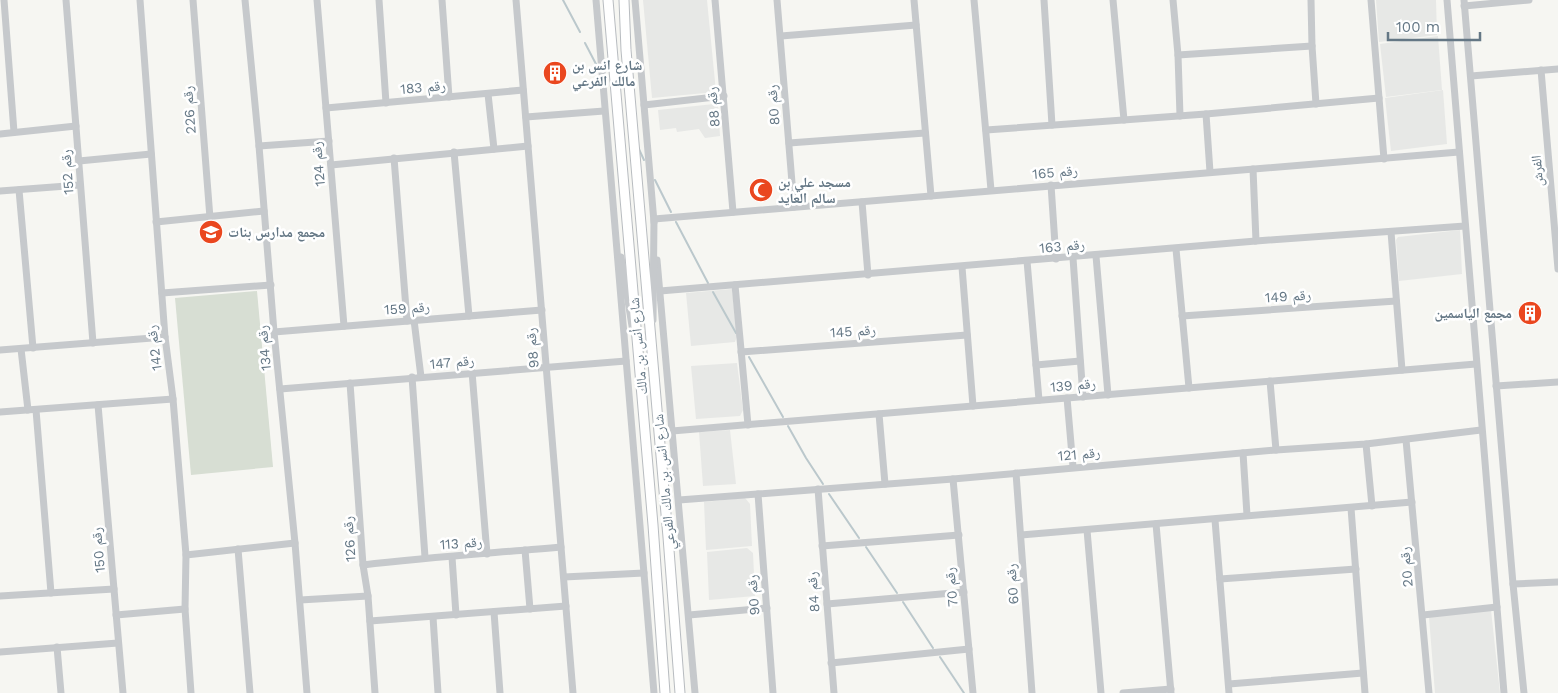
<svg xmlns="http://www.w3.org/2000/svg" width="1558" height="693" font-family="'Work Sans','Noto Naskh Arabic',sans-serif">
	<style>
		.built { fill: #e7e8e6 }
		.green { fill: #d7ded3 }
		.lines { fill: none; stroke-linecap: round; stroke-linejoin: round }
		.stream { stroke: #bbc8cc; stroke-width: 2 }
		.major-casing { stroke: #b8bcc0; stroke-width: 11 }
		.minor { stroke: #c6c9cc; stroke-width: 7 }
		.major { stroke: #fff; stroke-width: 9 }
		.labels { text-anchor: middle; stroke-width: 5; stroke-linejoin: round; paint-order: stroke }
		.poi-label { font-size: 14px; font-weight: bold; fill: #647785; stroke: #fff; text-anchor: start }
		.street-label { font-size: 14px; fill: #647785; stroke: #fff }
	</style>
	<rect width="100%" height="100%" fill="#f6f6f2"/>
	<g class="built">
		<path d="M643 0H707L716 92 652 98Z"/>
		<path d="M1376 0H1436L1437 35 1379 42Z"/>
		<path d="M1438 36 1442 90 1386 97 1380 44Z"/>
		<path d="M1443 90 1447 144 1391 151 1385 98Z"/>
		<path d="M714 104 718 106 720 136 705 138 699 129 677 132 676 128 660 130 658 110Z"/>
		<path d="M1460 230 1462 274 1399 281 1396 240 1398 237Z"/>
		<path d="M732 289 737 336 735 342 691 346 686 293Z"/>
		<path d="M737 363 743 410 740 416 696 419 691 366Z"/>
		<path d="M730 430 736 484 703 486 699 432Z"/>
		<path d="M745 498 750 504 752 546 706 550 704 502Z"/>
		<path d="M747 548 753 553 755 596 709 600 707 552Z"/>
		<path d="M1491 610 1500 693H1435L1429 617Z"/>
	</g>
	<path class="green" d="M257 291 273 467 191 475 175 298Z"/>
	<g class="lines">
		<g class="stream">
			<path d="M563 0 580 32"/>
			<path d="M585 43 597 66"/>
			<path d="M638 147 644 160"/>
			<path d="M655 180 671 212"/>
			<path d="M676 222 708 283"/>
			<path d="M713 292 736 333"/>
			<path d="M749 357 783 417"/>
			<path d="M788 426 806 458 823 484"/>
			<path d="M829 494 859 538"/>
			<path d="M866 547 897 593"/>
			<path d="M903 602 933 648"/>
			<path d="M940 657 964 693"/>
		</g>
		<g class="major-casing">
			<g id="major">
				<path d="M608 0 653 525 665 693"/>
				<path d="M624 0 626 50 668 537 680 693"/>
			</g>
		</g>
		<g class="minor">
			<path d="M4 0 14 132"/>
			<path d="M66 0 93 343"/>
			<path d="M140 0 165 337 173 399 186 555 185 609 191 693"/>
			<path d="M193 0 210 218"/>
			<path d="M245 0 259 146 274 332 295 543 307 693"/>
			<path d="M317 0 344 326"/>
			<path d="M379 0 386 103"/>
			<path d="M442 0 449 97"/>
			<path d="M516 0 573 693"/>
			<path d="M596 0 654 693"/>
			<path d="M635 0 654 222"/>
			<path d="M715 0 733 212"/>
			<path d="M777 0 794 207"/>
			<path d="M914 0 931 196"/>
			<path d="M974 0 991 190"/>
			<path d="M1044 0 1052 125"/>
			<path d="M1113 0 1124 120"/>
			<path d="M1173 0 1178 55 1180 116"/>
			<path d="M1311 0 1312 46 1316 104"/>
			<path d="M1371 0 1384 159"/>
			<path d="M1447 0 1504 693"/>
			<path d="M1464 0 1513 584 1524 693"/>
			<path d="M1464 6 1529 0"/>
			<path d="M781 36 916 25"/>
			<path d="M1178 55 1312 46"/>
			<path d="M1541 70 1558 269"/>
			<path d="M1471 76 1558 69"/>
			<path d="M488 94 494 149"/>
			<path d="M644 105 724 96"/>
			<path d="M326 108 523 90"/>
			<path d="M1206 114 1210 172"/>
			<path d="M526 117 604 111"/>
			<path d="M986 130 1206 114 1379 98"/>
			<path d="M0 134 76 126"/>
			<path d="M789 143 925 133"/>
			<path d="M259 146 329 141"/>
			<path d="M454 152 469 316"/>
			<path d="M394 158 407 321"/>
			<path d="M79 161 151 154"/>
			<path d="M331 165 528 146"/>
			<path d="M1253 169 1256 241"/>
			<path d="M1051 185 1056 259"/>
			<path d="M19 190 33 348"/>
			<path d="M0 191 80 185"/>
			<path d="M862 202 868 275"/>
			<path d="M156 222 264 211"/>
			<path d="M1391 232 1402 370"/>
			<path d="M1176 249 1189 388"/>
			<path d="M1096 256 1108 395"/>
			<path d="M621 257 632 326"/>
			<path d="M1073 258 1083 397"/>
			<path d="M657 260 695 693"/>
			<path d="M1027 261 1039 400"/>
			<path d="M962 267 973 406"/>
			<path d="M735 285 748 425"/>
			<path d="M660 291 1256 241 1465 226"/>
			<path d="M162 293 271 285"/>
			<path d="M1182 316 1396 301"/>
			<path d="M414 320 421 377"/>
			<path d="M653 320 654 219 1459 152"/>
			<path d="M274 332 542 310"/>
			<path d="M21 349 28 410"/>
			<path d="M0 350 165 337"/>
			<path d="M741 352 967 335"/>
			<path d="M1036 365 1080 361"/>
			<path d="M472 372 487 554"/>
			<path d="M412 377 425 557"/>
			<path d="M1270 381 1276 450"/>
			<path d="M350 383 363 565 368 596 375 693"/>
			<path d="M1496 386 1558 382"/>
			<path d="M280 389 626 361"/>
			<path d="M1067 398 1073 467"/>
			<path d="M98 405 123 693"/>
			<path d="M36 410 51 593"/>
			<path d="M0 412 173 399"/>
			<path d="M879 414 885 484"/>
			<path d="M672 431 1476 364"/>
			<path d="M1406 440 1429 693"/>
			<path d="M1366 444 1372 506"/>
			<path d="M1243 453 1247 515"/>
			<path d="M1016 473 1032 693"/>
			<path d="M953 479 973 693"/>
			<path d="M818 489 834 693"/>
			<path d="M758 494 773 693"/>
			<path d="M679 500 953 479 1276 450 1366 444 1481 430"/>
			<path d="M1351 508 1365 693"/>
			<path d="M1215 520 1229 693"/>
			<path d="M1156 524 1171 693"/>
			<path d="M1087 530 1101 693"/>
			<path d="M1021 535 1412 502"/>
			<path d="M822 546 959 535"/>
			<path d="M238 549 250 693"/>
			<path d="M525 550 530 609"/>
			<path d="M186 555 295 543"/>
			<path d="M452 557 456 615"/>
			<path d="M363 565C429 557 495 553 561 547"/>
			<path d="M564 577 644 573"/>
			<path d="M1220 579 1356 569"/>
			<path d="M1513 584 1558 582"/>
			<path d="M0 596 114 589"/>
			<path d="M300 600 368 596"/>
			<path d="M827 604 964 592"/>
			<path d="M494 612 500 693"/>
			<path d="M116 615 185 609"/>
			<path d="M689 615 767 608"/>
			<path d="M1423 615 1497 607"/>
			<path d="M433 617 438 693"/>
			<path d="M370 621 566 606"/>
			<path d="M57 647 61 693"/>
			<path d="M0 652 118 643"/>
			<path d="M831 663 969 649"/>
			<path d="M1229 684 1363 673"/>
			<path d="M1123 693 1171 689"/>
		</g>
		<use href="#major" class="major"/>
	</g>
	<defs>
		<g id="building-disc" transform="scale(1.25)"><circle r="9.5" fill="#ea471f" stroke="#fff"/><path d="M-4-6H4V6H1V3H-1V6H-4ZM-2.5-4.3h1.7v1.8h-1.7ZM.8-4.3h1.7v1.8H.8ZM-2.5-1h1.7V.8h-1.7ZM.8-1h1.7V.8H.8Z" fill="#fff"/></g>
		<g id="mosque-disc" transform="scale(1.25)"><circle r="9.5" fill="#ea471f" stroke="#fff"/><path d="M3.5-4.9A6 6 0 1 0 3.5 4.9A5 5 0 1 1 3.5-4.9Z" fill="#fff"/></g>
		<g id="school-disc" transform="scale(1.25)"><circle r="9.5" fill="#ea471f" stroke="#fff"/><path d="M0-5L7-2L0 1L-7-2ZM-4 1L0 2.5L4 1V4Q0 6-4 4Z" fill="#fff"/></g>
	</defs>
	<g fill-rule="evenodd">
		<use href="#building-disc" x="555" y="73"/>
		<use href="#mosque-disc" x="761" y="190"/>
		<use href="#school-disc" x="211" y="232"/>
		<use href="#building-disc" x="1530" y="313"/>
	</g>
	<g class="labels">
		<g class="poi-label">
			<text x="572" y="70">شارع انس بن<tspan x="572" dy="16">مالك الفرعي</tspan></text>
			<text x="778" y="187">مسجد علي بن<tspan x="778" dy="16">سالم العايد</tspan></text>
			<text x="228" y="237">مجمع مدارس بنات</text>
			<text x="1512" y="318" text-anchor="end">مجمع الياسمين</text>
		</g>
		<g class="street-label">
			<text transform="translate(423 87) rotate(-5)" y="5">رقم 183</text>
			<text transform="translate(773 105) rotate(-94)" y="5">رقم 80</text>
			<text transform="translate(713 107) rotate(-95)" y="5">رقم 88</text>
			<text transform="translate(189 110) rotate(-94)" y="5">رقم 226</text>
			<text transform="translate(318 164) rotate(-95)" y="5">رقم 124</text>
			<text transform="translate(1537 171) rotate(-95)" y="5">الفرش</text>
			<text transform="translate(67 172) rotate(-94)" y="5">رقم 152</text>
			<text transform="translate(1055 172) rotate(-5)" y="5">رقم 165</text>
			<text transform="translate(1062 246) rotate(-5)" y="5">رقم 163</text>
			<text transform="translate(1288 296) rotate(-4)" y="5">رقم 149</text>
			<text transform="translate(407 308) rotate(-4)" y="5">رقم 159</text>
			<text transform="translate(853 331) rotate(-4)" y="5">رقم 145</text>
			<text transform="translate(638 346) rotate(-95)" y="5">شارع أنس بن مالك</text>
			<text transform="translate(154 348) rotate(-97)" y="5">رقم 142</text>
			<text transform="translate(264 348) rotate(-95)" y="5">رقم 134</text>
			<text transform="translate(532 348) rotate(-95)" y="5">رقم 98</text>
			<text transform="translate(452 362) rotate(-5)" y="5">رقم 147</text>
			<text transform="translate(1073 385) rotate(-5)" y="5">رقم 139</text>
			<text transform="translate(1079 454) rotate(-5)" y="5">رقم 121</text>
			<text transform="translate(664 482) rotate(-95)" y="5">شارع انس بن مالك الفرعي</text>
			<text transform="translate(349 539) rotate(-94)" y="5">رقم 126</text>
			<text transform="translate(461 543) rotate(-4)" y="5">رقم 113</text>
			<text transform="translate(98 550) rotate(-95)" y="5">رقم 150</text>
			<text transform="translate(1406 567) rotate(-95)" y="5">رقم 20</text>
			<text transform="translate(1012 584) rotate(-94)" y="5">رقم 60</text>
			<text transform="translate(951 587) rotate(-95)" y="5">رقم 70</text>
			<text transform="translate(813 592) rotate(-94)" y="5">رقم 84</text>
			<text transform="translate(753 595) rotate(-94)" y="5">رقم 90</text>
		</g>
	</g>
	<path d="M1388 32v8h92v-8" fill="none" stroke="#647785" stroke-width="2.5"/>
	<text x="1396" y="32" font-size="15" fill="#647785" stroke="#ffffff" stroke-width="4" paint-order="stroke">100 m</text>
</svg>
